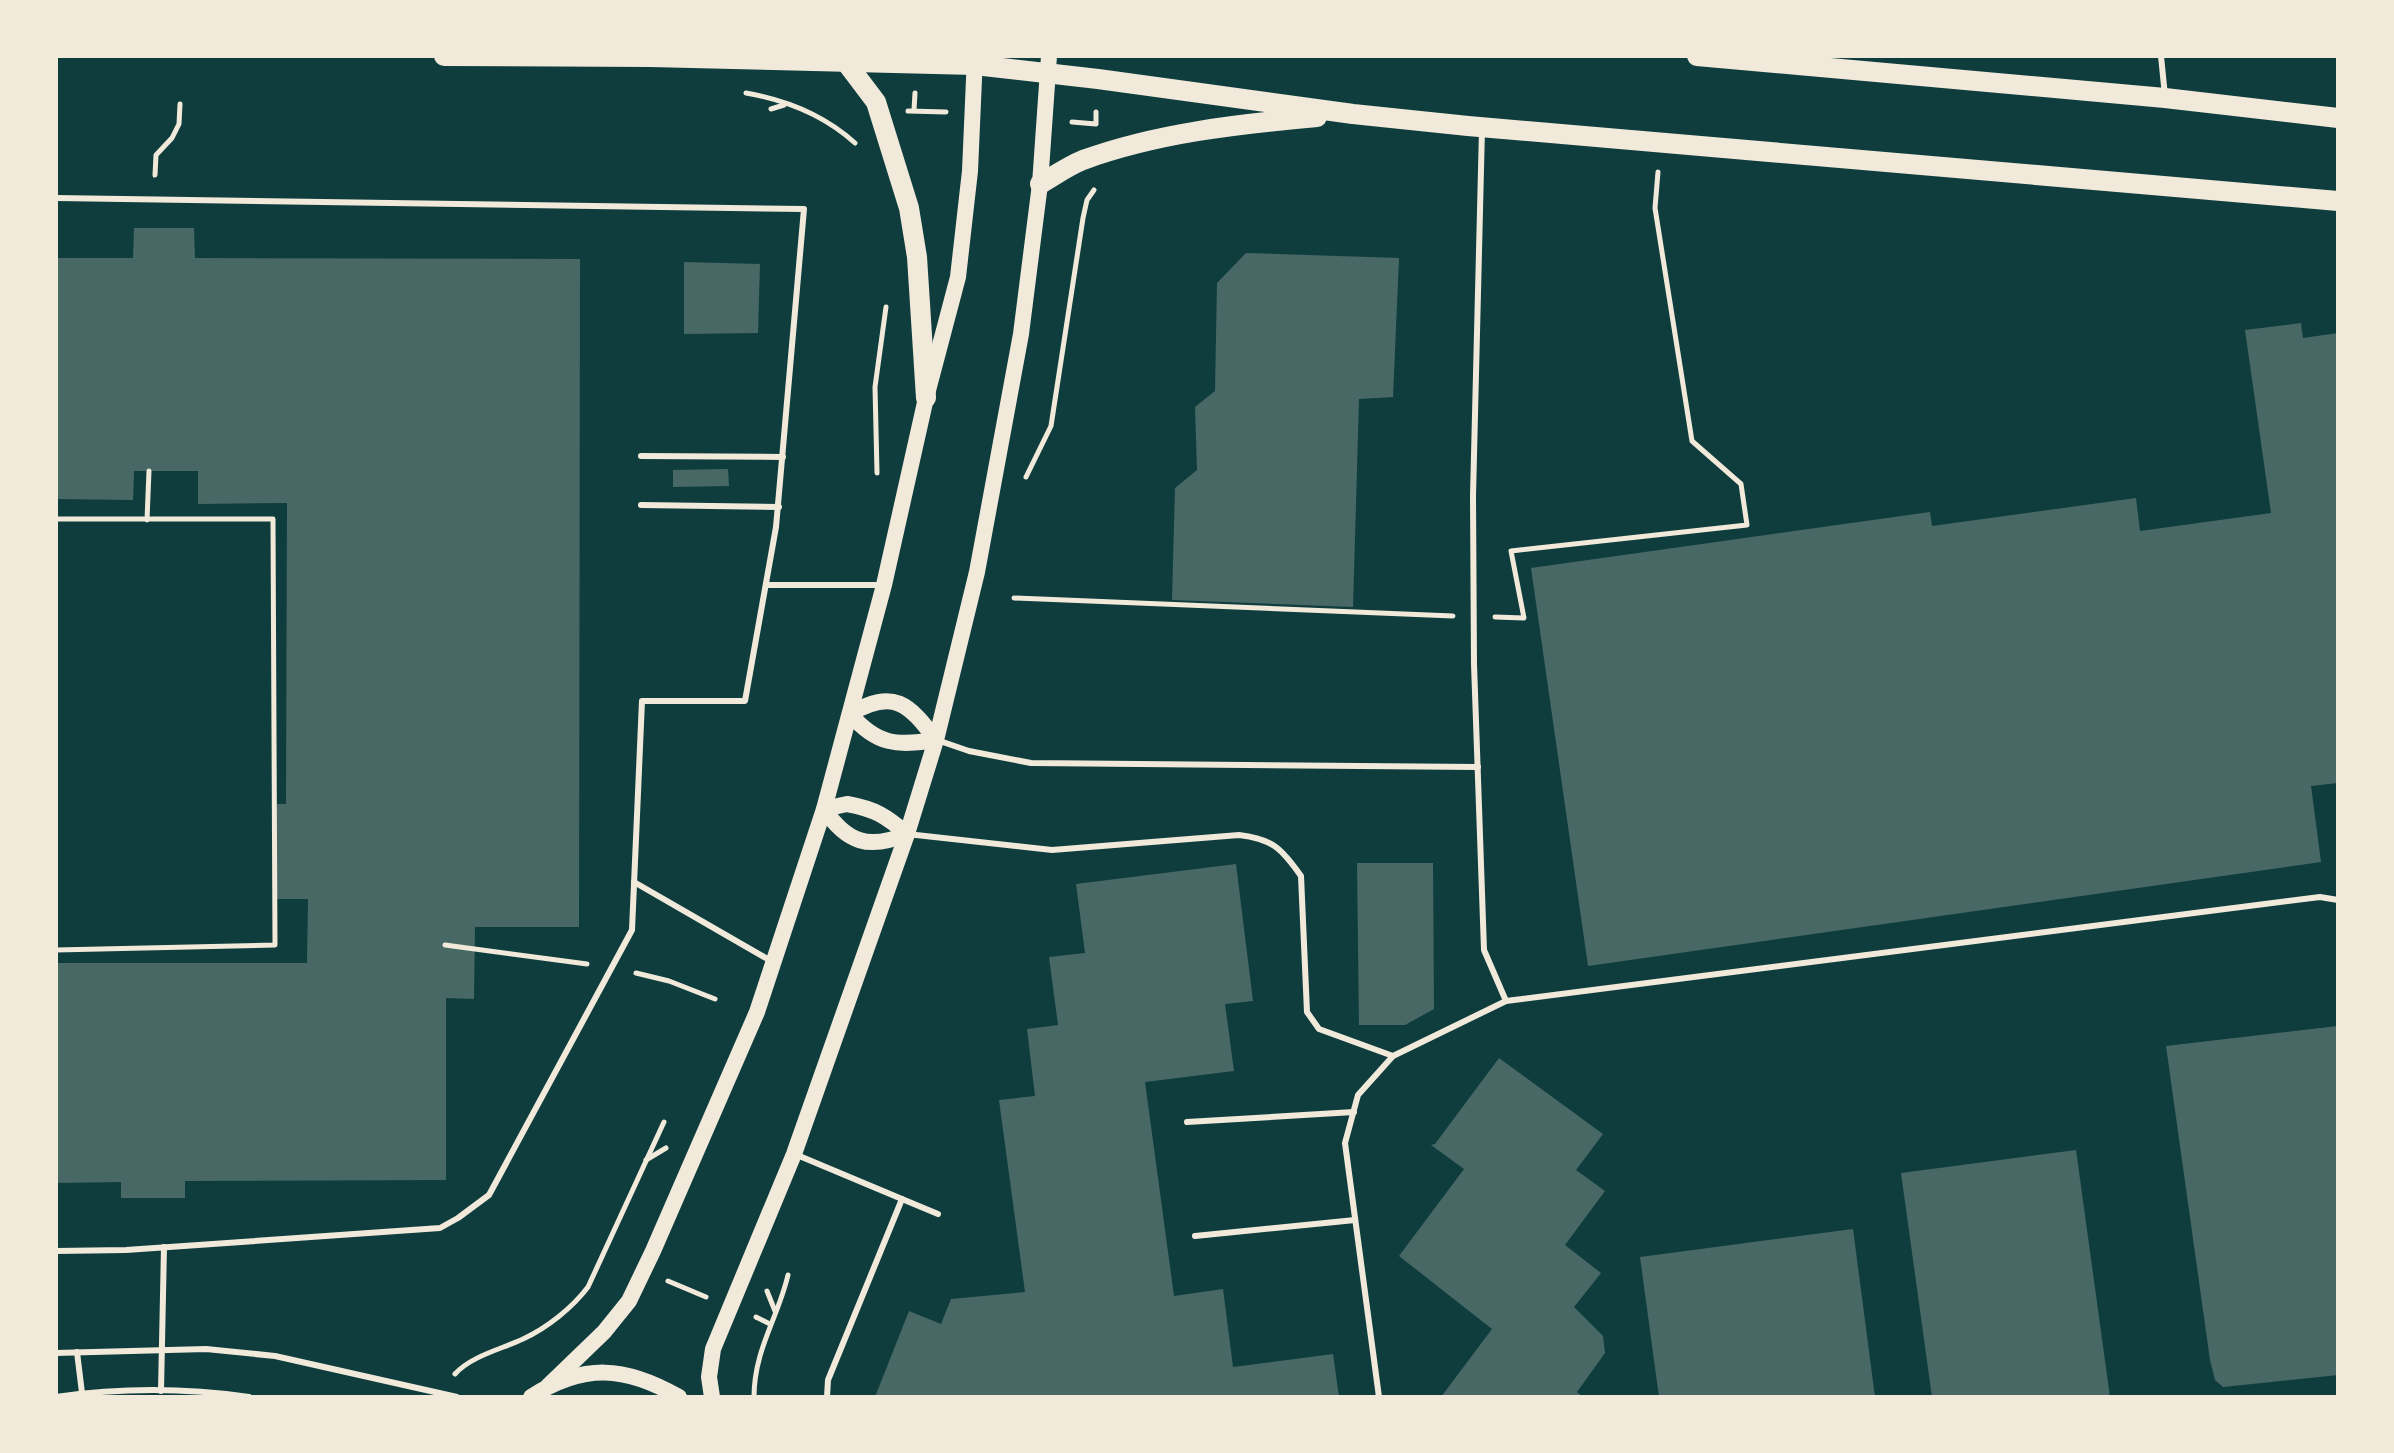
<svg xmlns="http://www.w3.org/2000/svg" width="2394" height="1453" font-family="'PT Sans',sans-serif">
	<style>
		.building { fill: #486865 }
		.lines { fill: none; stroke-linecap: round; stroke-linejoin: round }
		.path { stroke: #f1e9da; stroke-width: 5 }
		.service { stroke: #f1e9da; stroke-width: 6 }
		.secondary { stroke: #f1e9da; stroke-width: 16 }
		.primary { stroke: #f1e9da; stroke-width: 20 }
	</style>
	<rect width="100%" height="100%" fill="#0f3d3e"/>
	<g class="building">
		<path d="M134 228H194L195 258 580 259 579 927H475L474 999 446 998V1180L185 1181V1198H121V1182L56 1183V963H307L308 899H277V804H286L287 503 198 504V471H134L133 500 56 499V258H133Z"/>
		<path d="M1246 253 1399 258 1393 397 1359 399 1353 607 1172 600 1175 488 1197 470 1195 407 1215 391 1217 283Z"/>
		<path d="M684 262 760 264 758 333 684 334Z"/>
		<path d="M2301 323 2303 338 2338 333V783L2311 786 2321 862 1588 966 1531 568 1930 512 1932 526 2136 498 2140 531 2271 513 2245 330Z"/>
		<path d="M728 469 729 486 673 487V470Z"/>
		<path d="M1357 863H1433L1434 1009 1405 1025H1359Z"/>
		<path d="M1236 864 1253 1001 1225 1004 1234 1071 1145 1082 1174 1296 1223 1289 1233 1367 1333 1354 1339 1397H875L909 1311 941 1324 951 1299 1025 1292 999 1100 1035 1096 1027 1029 1058 1025 1049 957 1085 953 1076 884Z"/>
		<path d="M2338 1026V1375L2223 1387 2215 1380 2210 1360 2166 1046Z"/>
		<path d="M1499 1058 1603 1134 1576 1170 1605 1191 1565 1245 1601 1273 1574 1307 1603 1336 1605 1353 1577 1392 1583 1397H1441L1492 1329 1399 1256 1464 1169 1431 1145 1435 1144Z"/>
		<path d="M2076 1150 2110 1397H1932L1901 1173Z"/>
		<path d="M1853 1229 1875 1397H1659L1640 1257Z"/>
	</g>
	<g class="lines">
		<g class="path">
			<path d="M746 93C786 100 824 115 855 143"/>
			<path d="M771 109 784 105"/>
			<path d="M914 110 915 93"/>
			<path d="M908 111 946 112"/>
			<path d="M1072 122 1096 124V112"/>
			<path d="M155 175 156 155 172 138 179 124 180 104"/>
			<path d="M877 473 875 387 886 307"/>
			<path d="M1026 477 1051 426 1083 218 1087 200 1094 190"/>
			<path d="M56 519H273L275 945 56 950"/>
			<path d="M147 520 149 471"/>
			<path d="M1014 598 1453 616"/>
			<path d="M1495 617 1524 618 1511 551 1747 525 1741 484 1692 441 1655 208 1658 172"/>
			<path d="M445 945 587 964"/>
			<path d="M636 973 669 981 715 999"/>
			<path d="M646 1160 666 1148"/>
			<path d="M668 1281 706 1297"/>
			<path d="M767 1291 775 1311"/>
			<path d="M756 1317 770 1324"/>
			<path d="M455 1374C471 1356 502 1349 523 1339 547 1328 572 1308 588 1287L664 1122"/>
			<path d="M754 1397C754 1350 778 1318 788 1275"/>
		</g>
		<g class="service">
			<path d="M2161 56 2165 96"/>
			<path d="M1482 129 1473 496 1474 664 1484 950 1506 1001"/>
			<path d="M56 198 804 209 776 527 745 701H642L632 930 489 1195 458 1218 440 1228 126 1250 56 1251"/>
			<path d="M641 456 783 457"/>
			<path d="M641 505 779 507"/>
			<path d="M768 585H880"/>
			<path d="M937 740 969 751 1031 763 1478 767"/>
			<path d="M907 834 1052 850 1239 835C1273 839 1282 849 1301 876L1307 1012 1319 1029 1393 1056"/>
			<path d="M634 882 771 961"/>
			<path d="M1187 1122 1354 1112"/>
			<path d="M797 1155 902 1199 828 1380 827 1397"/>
			<path d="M902 1199 938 1214"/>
			<path d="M1195 1236 1355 1220"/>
			<path d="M77 1352 82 1393"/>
			<path d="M56 1353 206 1349 275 1356 457 1397"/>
			<path d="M161 1391 164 1247"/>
			<path d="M56 1397C119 1388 186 1388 249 1397"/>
			<path d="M1379 1397 1345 1143 1358 1095 1393 1056 1506 1001 2320 897 2338 900"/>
		</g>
		<g class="secondary">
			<path d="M850 714C894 688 909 704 936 740"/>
			<path d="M850 714C877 745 896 746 936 740"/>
			<path d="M847 804C875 809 886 816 907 834 869 850 847 843 824 809Z"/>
			<path d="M548 1386 604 1332 629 1301 653 1251 757 1012 824 809 884 585 926 398 958 277 970 171 975 56"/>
			<path d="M531 1397C584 1363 625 1366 679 1397"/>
			<path d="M712 1397 709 1377 713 1349 794 1154 907 834 936 740 977 572 1021 334 1040 184 1049 56"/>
		</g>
		<g class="primary">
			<path d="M444 56 650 57 975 65 1098 79 1353 114 1468 126 2338 201"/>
			<path d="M1697 56 2165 98 2338 118"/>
			<path d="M845 61 876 102 909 208 917 257 926 398"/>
			<path d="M1040 184C1054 176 1068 166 1083 160 1157 133 1239 124 1317 117"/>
		</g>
	</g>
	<rect width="2394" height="1453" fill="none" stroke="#f1e9da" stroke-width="116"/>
</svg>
